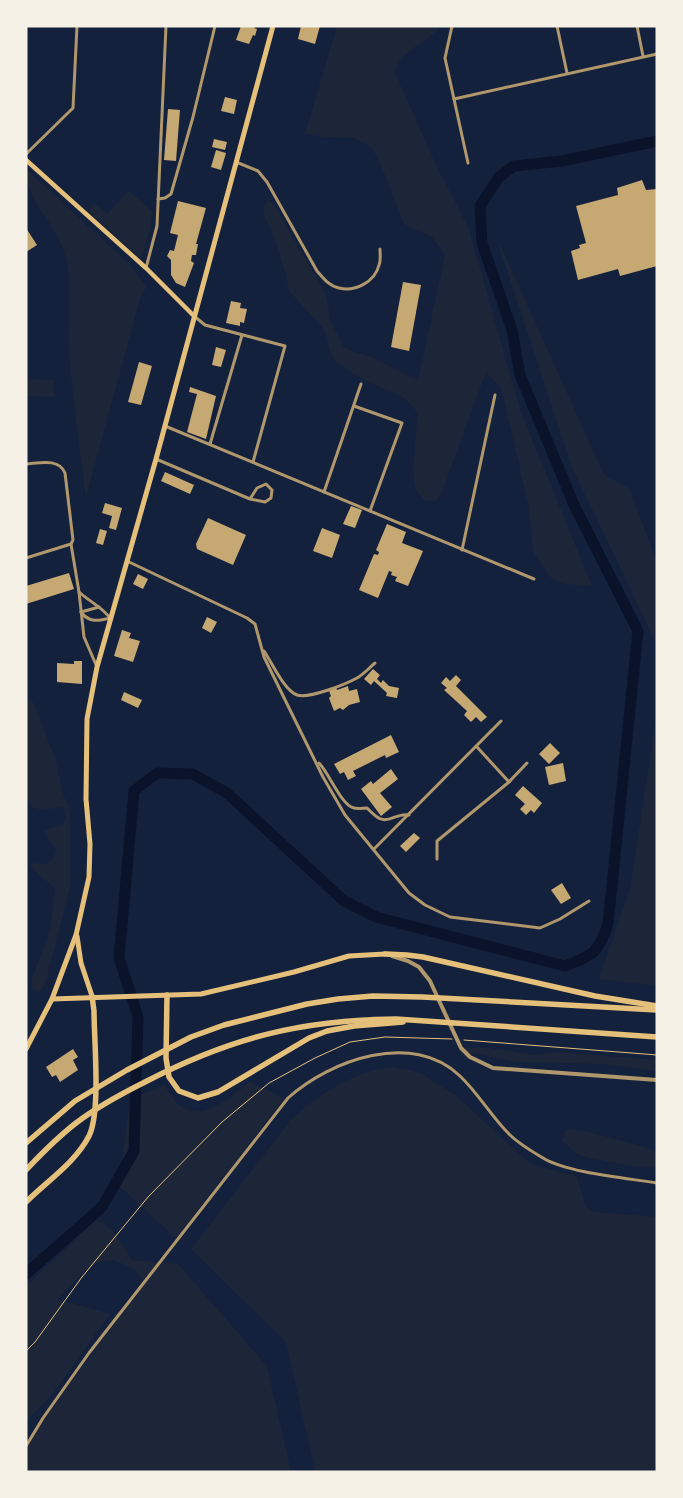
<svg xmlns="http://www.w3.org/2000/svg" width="683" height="1498" font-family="'PT Sans',sans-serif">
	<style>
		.green { fill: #1d2539 }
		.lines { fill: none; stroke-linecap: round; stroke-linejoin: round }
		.river { stroke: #0b132b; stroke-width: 11 }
		.building { fill: #c6a872 }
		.path { stroke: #e5c07b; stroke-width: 1 }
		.minor { stroke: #b1986c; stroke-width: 3 }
		.tertiary { stroke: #b1986c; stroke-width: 4 }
		.secondary { stroke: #e5c07b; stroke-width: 4.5 }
		.primary { stroke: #e5c07b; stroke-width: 5 }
		.motorway { stroke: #e5c07b; stroke-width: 5.5 }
	</style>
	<rect width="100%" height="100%" fill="#14213d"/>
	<g class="green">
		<path d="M337 26H441C427 43 400 50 395 73L436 165 469 229 520 410 592 586 565 584 556 581 549 576 533 551 528 503 501 388 486 372 441 494 435 501H426C421 496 416 492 415 485 411 467 417 433 418 413L405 398 360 378 336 362 331 353 326 334 321 326 289 291 285 271 274 236 265 218 263 208 268 200 275 206 322 288 327 298 330 319 343 346 352 351 371 357 418 381 445 255 431 236 404 224 381 165 372 148 355 138 324 137 305 134Z"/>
		<path d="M29 172 128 263 147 287 141 295 86 497C80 448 72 398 69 349 67 318 74 284 65 254 58 228 26 198 26 173Z"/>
		<path d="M129 191 152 211 150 230 141 259 88 211 95 203 107 214Z"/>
		<path d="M494 231 604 475 629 488 657 563V645L572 467Z"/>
		<path d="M26 379 53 380 55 397 26 396Z"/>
		<path d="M26 698 33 702 56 761 62 792 70 810V887L45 984 39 993 31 987 32 978 50 931 55 888 40 876 29 863 46 864 54 858 56 849 43 831 62 825 66 817 63 807 42 810 32 807 26 797Z"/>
		<path d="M657 711V986L599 979 630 889Z"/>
		<path d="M466 1048H490L532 1055 560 1052 657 1060V1071L603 1064 518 1062 467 1052Z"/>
		<path d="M393 1067 421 1073 455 1095 532 1165 577 1176 585 1206 593 1212 657 1217V1472H315L286 1342 191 1249 290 1121C319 1093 353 1072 393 1067Z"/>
		<path d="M250 1082 276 1094 283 1100 176 1238 119 1186 129 1107 142 1094 165 1085C169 1092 173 1100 179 1105 203 1124 231 1096 250 1082Z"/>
		<path d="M569 1129 589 1132 648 1148 656 1152 657 1164 654 1167 645 1168 589 1158 579 1155 562 1141 565 1131Z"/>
		<path d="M96 1220C114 1226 122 1245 132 1260L178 1264 267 1366 291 1472H26V1447L37 1428 145 1282 133 1268 113 1260 94 1263 57 1299 110 1314 53 1393 26 1422V1286Z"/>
	</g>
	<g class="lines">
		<path class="river" d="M26 1274 102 1207 134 1151 138 1017 119 958 134 791 157 773 193 774 227 793 344 901 376 917 565 966C593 955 598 954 608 924L638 631 574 505 520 375 512 330 482 243 480 206 499 177 514 166 562 161 657 141"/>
	</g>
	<g class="building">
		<path d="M241 26H255L254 28 257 29 255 36 253 35 249 44 236 40Z"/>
		<path d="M301 26H320L315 44 298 39Z"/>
		<path d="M225 97 237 100 234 114 221 111Z"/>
		<path d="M168 109 180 110 176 161 164 160Z"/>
		<path d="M214 139 227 142 225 150 212 147Z"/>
		<path d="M216 150 226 153 221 170 211 167Z"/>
		<path d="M642 180 646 190 657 189V266L620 276 618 269 578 280 571 251 580 248 579 245 586 243 576 206 618 195 617 188Z"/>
		<path d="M178 201 206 208 196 244H198L196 255H192L191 261 194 263 185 287 176 283 171 275V260L167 256 170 250 174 251 178 235 170 233Z"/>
		<path d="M26 228 37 245 26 252Z"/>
		<path d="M403 282 421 285 409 351 391 347Z"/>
		<path d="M231 301 241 303 240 308 247 309 244 323 240 322V326L226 323Z"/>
		<path d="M216 347 226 350 221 367 212 365Z"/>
		<path d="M139 362 152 366 141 405 128 402Z"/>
		<path d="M190 387 216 396 206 439 187 432 197 394 189 392Z"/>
		<path d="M165 472 194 485 190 494 161 481Z"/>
		<path d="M105 503 122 508 116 530 109 528 112 516 102 513Z"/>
		<path d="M351 506 362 510 355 528 343 524Z"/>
		<path d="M208 518 246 535 233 565 197 549 196 544Z"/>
		<path d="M387 524 406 532 402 543 423 551 408 586 395 581 397 577 391 575 392 572 389 571 378 598 359 590 374 554 378 555 379 552 376 550Z"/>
		<path d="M322 528 340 535 332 558 313 551Z"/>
		<path d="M100 529 107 531 103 545 96 543Z"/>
		<path d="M69 573 74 589 26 604V586Z"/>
		<path d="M138 574 148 579 143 589 133 584Z"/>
		<path d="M207 617 217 622 211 633 202 628Z"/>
		<path d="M122 630 131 633 129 638 140 641 133 662 114 656Z"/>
		<path d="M74 661H82V684L57 682V663L74 664Z"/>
		<path d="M373 669 380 675 377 679 381 683 383 680 389 686 399 688 397 698 386 696 387 693 374 681 371 685 364 679Z"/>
		<path d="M456 675 461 680 456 686 487 717 481 722 476 717 471 722 464 715 467 711 444 690 447 688 441 683 446 677 450 681Z"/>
		<path d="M348 686 349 691 357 689 360 702 349 705 343 710 340 708 334 711 329 698 331 696 329 691 336 687 337 690Z"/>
		<path d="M124 692 142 700 138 708 121 700Z"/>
		<path d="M391 735 399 752 386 758 385 755 353 771 356 776 348 780 344 772 340 774 334 764Z"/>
		<path d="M550 743 560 753 549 764 539 754Z"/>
		<path d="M563 763 566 781 549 785 545 767Z"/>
		<path d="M391 769 398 779 380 793 392 807 381 816 361 789 371 781 373 784Z"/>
		<path d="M523 786 542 803 534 813 531 810 526 815 520 809 525 804 515 795Z"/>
		<path d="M414 833 420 838 406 852 400 846Z"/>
		<path d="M562 883 571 898 561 904 551 890Z"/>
		<path d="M73 1049 78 1057 73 1060 78 1070 60 1082 56 1075 52 1077 46 1067Z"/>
	</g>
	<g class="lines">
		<g class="path">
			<path d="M464 1040 657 1055"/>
			<path d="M26 1351 35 1342 82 1277 148 1197 222 1122 269 1083 315 1058 350 1042 385 1037 452 1039"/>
		</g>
		<g class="minor">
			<path d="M452 26 445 58 468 163"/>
			<path d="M557 26 567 73"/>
			<path d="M637 26 643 56"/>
			<path d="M454 99 657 54"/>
			<path d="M26 154 73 108 77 26"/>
			<path d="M236 162 258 171 267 182 317 271C323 278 329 286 339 288 355 292 375 282 379 265 381 261 380 254 380 249"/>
			<path d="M158 199 165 198 171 194 193 117 215 26"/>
			<path d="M146 268 157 226 166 26"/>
			<path d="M194 316 205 325 285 346 253 462"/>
			<path d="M354 406 402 423 370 511"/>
			<path d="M165 426 534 579"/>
			<path d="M210 444 242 335"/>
			<path d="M156 459 250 499 265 502 271 498 272 490 266 484 257 488 250 499"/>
			<path d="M26 464C40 463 59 458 65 473L73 540 71 544 79 592 84 637 97 667"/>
			<path d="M324 492 361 384"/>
			<path d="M462 550 495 395"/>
			<path d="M26 558 71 544"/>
			<path d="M127 561 247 618 255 624 264 657 323 777 345 815 409 893 425 905 450 917 540 928 560 919 589 901"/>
			<path d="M79 592C90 602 102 607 110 618 99 621 89 623 81 612"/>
			<path d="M81 612 99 607"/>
			<path d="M264 651C272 663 284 690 297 695 309 699 346 684 357 678 364 674 369 668 375 663"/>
			<path d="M477 747 509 782"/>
			<path d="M319 763C329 773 341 805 354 808 358 809 363 808 367 808 370 811 373 814 377 817 387 825 398 812 409 815"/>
			<path d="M374 849 501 721"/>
			<path d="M437 859V841L509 782 527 763"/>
			<path d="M26 1446 43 1418 89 1353 288 1098C330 1060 413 1030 460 1076 478 1093 491 1116 509 1134 518 1143 531 1151 543 1158 568 1173 626 1178 657 1183"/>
		</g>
		<path class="tertiary" d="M392 956 408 961 419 967 430 981 461 1048 470 1057 493 1068 657 1080"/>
		<path class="secondary" d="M26 160 146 268 194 316"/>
		<g class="primary">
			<path d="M77 936 81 963 92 996"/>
			<path d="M52 999 201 994 294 972 349 956 385 954"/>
			<path d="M26 1049 52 999 76 935 89 877 90 844 86 799 87 719 97 667 156 459 273 26"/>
		</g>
		<g class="motorway">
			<path d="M385 954 407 955 423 957 595 996 657 1006"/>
			<path d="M167 995 166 1058 169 1077 179 1091 198 1098 218 1092 309 1038 327 1031 354 1026 403 1022"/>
			<path d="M26 1143 75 1101 127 1070 191 1037 224 1025 307 1004 338 999 373 996 422 997 657 1010"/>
			<path d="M26 1170C42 1153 58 1137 76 1123 97 1107 121 1094 145 1082 230 1038 300 1020 396 1019L657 1037"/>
			<path d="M26 1202C47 1181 75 1163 89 1136 101 1112 94 1040 94 1011L92 996"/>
		</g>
	</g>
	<rect width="683" height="1498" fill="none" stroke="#f6f1e7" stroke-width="55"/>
</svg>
